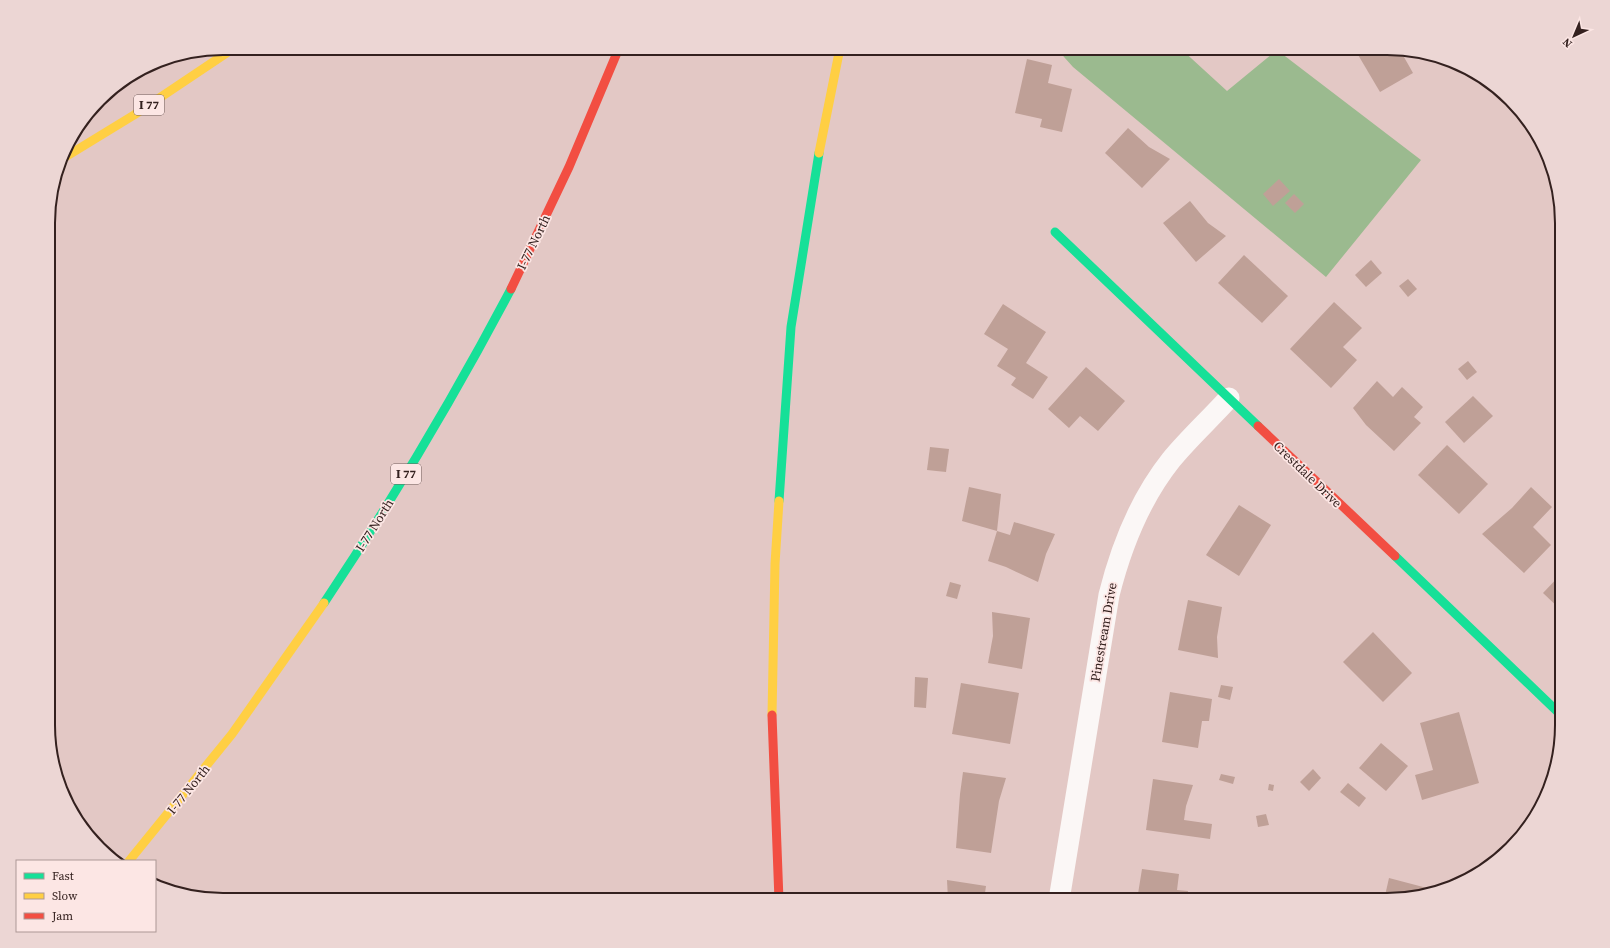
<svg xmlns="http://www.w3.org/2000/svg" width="1610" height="948" font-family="'Source Serif 4',serif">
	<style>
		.forest { fill: #9bba8f }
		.building { fill: #bfa097 }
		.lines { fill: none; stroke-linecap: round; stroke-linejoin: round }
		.street { stroke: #fbf7f6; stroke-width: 21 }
		.fast { stroke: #16e098; stroke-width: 9 }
		.slow { stroke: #ffcf43; stroke-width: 9 }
		.jam { stroke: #f24e42; stroke-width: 9 }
		.labels { text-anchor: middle; stroke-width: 3.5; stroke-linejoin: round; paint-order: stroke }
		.shield { fill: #fce6e4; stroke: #705c5a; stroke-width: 1 }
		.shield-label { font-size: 12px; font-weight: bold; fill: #34211f }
		.street-label { font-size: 13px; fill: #34211f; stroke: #fce6e4 }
		.rim { fill: none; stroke: #34211f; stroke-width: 2 }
	</style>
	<rect width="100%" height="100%" fill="#e3c8c5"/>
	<path class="forest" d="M1056 48H1180L1227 91 1277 50 1421 160 1326 277 1073 67Z"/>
	<g class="building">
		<path d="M1354 48H1388L1400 50 1413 73 1380 92Z"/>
		<path d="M1027 59 1052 65 1048 83 1072 89 1062 132 1040 127 1042 119 1015 113Z"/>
		<path d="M1128 128 1149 147 1170 159 1142 188 1105 153Z"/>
		<path d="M1279 179 1290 191 1273 206 1263 194Z"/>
		<path d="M1294 194 1304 204 1295 213 1285 203Z"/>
		<path d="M1190 201 1208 223 1226 236 1196 262 1163 223Z"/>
		<path d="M1244 255 1288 296 1262 323 1218 283Z"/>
		<path d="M1371 260 1382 273 1366 287 1355 275Z"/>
		<path d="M1408 279 1417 289 1408 297 1399 286Z"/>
		<path d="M1334 302 1362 328 1343 347 1357 360 1331 388 1290 349Z"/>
		<path d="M1003 304 1046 332 1026 363 1048 377 1033 399 1011 385 1016 378 997 366 1008 349 984 334Z"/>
		<path d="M1468 361 1477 372 1467 380 1458 369Z"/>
		<path d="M1086 367 1125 401 1098 431 1080 416 1069 428 1048 409Z"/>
		<path d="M1377 381 1393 397 1402 387 1423 407 1414 417 1421 423 1394 451 1366 425 1353 408Z"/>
		<path d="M1473 396 1493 416 1464 443 1445 422Z"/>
		<path d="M1447 445 1488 484 1459 514 1418 475Z"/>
		<path d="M930 447 949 449 946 472 927 470Z"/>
		<path d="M969 487 1001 494 997 531 1010 535 1014 522 1055 534 1046 554 1038 582 1006 567 988 561 997 531 962 521Z"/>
		<path d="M1531 487 1552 507 1533 527 1551 545 1524 573 1482 534 1512 508Z"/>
		<path d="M1239 505 1271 525 1239 576 1206 555Z"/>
		<path d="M1562 573V611L1543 593Z"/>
		<path d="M950 582 961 585 957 599 946 596Z"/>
		<path d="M1188 600 1222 607 1217 637 1218 658 1178 650Z"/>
		<path d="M992 612 1030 618 1022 669 988 663 993 636Z"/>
		<path d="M1373 632 1412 673 1383 702 1343 662Z"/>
		<path d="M915 677 928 678 926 708 914 707Z"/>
		<path d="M961 683 1019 693 1010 744 952 734Z"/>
		<path d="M1221 685 1233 687 1230 700 1218 697Z"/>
		<path d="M1170 692 1212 699 1209 721H1202L1198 748 1162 742Z"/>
		<path d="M1459 712 1479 783 1422 800 1415 775 1433 770 1420 723Z"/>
		<path d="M1381 743 1408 766 1386 791 1359 768Z"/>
		<path d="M1313 769 1321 778 1309 791 1300 782Z"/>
		<path d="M963 772 1006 778 999 801 991 853 956 848 960 794Z"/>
		<path d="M1221 774 1235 777 1233 784 1219 780Z"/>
		<path d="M1153 779 1193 785 1186 806 1184 820 1212 824 1210 839 1146 830Z"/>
		<path d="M1348 783 1366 798 1359 807 1340 792Z"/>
		<path d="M1269 784 1274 785 1273 791 1268 790Z"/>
		<path d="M1266 814 1269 825 1258 827 1256 816Z"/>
		<path d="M1142 869 1179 874 1177 890 1188 891 1187 900H1137Z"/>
		<path d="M1389 878 1427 888 1426 891 1399 900H1384Z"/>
		<path d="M947 880 986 886 984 900H948Z"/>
	</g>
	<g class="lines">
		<path class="street" d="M1059 900 1109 595C1121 547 1140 499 1171 460 1188 439 1210 419 1229 398"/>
		<g class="fast">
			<path d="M1055 232 1258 426"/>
			<path d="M779 501 791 327 819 153"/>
			<path d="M1395 556 1562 716"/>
			<path d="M324 603C392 501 454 397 511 289"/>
		</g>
		<g class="slow">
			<path d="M819 153 840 48"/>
			<path d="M62 159 134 115 234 48"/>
			<path d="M772 715 775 564 779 501"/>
			<path d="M129 861 232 734 324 603"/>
		</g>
		<g class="jam">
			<path d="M511 289 569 167 619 48"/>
			<path d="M1258 426 1395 556"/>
			<path d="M772 715 779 900"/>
		</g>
	</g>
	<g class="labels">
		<g class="shield">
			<rect x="134" y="95" width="30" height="20" rx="3"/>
			<rect x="391" y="464" width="30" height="20" rx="3"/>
		</g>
		<g class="shield-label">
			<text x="149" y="109">I 77</text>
			<text x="406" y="478">I 77</text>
		</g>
		<g class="street-label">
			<text transform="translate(533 242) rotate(-64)" y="5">I-77 North</text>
			<text transform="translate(1308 474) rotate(44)" y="5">Crestdale Drive</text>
			<text transform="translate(374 525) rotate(-58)" y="5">I-77 North</text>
			<text transform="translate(1103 632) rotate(-80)" y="5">Pinestream Drive</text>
			<text transform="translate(188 789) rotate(-51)" y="5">I-77 North</text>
		</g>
	</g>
	<path d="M0 0H1610V948H0ZM223 55H1387A168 168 0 0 1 1555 223V725A168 168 0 0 1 1387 893H223A168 168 0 0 1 55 725V223A168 168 0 0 1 223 55Z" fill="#ecd6d4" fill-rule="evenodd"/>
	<path class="rim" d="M223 55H1387A168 168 0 0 1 1555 223V725A168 168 0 0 1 1387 893H223A168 168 0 0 1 55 725V223A168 168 0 0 1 223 55Z"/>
	<rect x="16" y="860" width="140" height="72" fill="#fce6e4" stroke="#ac9795"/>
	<rect x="24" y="873" width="20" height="6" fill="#16e098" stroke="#ac9795"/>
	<text x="52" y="880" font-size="12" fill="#34211f">Fast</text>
	<rect x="24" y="893" width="20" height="6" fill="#ffcf43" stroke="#ac9795"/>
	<text x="52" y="900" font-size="12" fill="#34211f">Slow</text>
	<rect x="24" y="913" width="20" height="6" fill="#f24e42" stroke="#ac9795"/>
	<text x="52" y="920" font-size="12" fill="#34211f">Jam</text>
	<g transform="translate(1574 36) rotate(224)" stroke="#fce6e4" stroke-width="3" paint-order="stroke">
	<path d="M0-3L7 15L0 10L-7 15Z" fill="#34211f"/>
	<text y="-6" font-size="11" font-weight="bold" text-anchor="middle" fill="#34211f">N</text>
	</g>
</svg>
